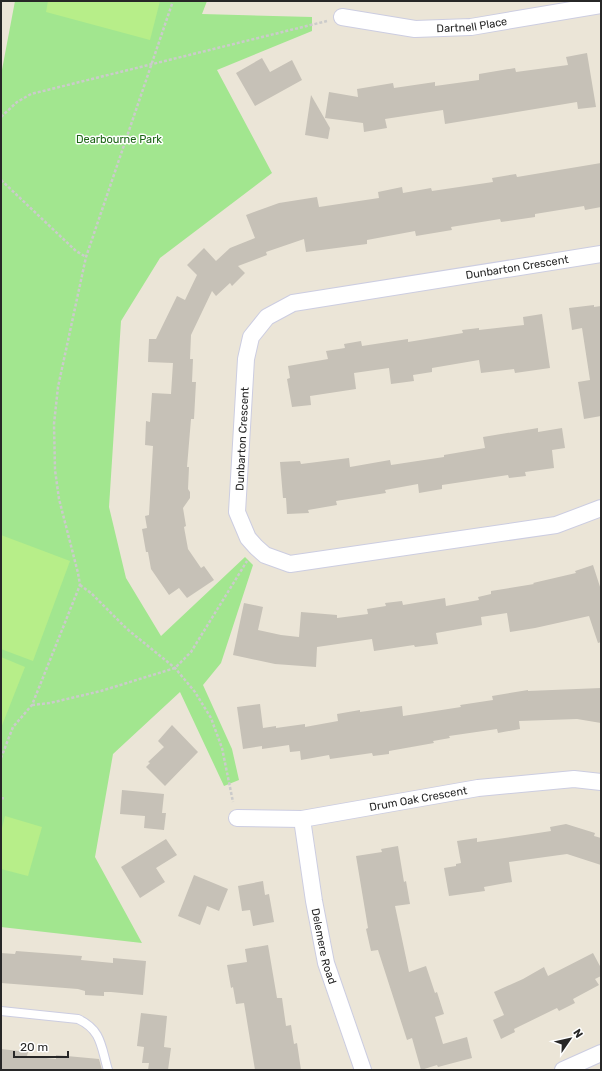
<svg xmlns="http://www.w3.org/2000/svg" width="602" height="1071" font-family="Rubik,sans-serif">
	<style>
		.green { fill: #a2e68f }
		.pitch { fill: #b7ee89 }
		.building { fill: #c6c1b7 }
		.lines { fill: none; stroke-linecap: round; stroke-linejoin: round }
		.lane-casing { stroke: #cccde1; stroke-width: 10 }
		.street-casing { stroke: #cccde1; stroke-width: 18 }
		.path { stroke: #cbcbcb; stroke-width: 2.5; stroke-dasharray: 3 2; stroke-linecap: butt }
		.lane { stroke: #fff; stroke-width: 8 }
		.street { stroke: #fff; stroke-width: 16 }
		.labels { text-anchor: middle; stroke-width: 3; stroke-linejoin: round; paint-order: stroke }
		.street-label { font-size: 11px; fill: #272727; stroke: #fff }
		.park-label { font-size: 11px; fill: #1c6615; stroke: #fff }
	</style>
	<rect width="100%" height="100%" fill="#ebe5d7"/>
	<path class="green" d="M15 1H207L202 14 312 17V31L217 70 272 173 160 258 121 321 109 507 126 578 161 636 245 557 253 565 221 663 203 685 232 749 239 780 224 786 180 692 113 754 95 857 142 943 1 927V75Z"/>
	<g class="pitch">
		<path d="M48 1H160L150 40 46 12Z"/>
		<path d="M1 535 70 561 33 661 1 649Z"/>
		<path d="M1 657 25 667 1 728Z"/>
		<path d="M5 816 42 827 28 876 1 869V832Z"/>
	</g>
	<g class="building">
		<path d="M587 53 596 107 578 109 577 102 445 124 443 110 385 119 387 128 364 132 363 123 325 118 329 92 358 97 357 89 393 83 394 88 435 82V86L479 80V74L515 68 516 72 568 65 566 57Z"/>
		<path d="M262 58 270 72 292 60 302 80 255 106 236 73Z"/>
		<path d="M311 95 330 128 328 139 305 135Z"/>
		<path d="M601 163V207L585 210 584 206 535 214V217L501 222 500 219 451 227 452 230 416 236 415 231 367 240V244L306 252 304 239 266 252 267 255 238 266 245 273 232 286 230 283 216 296 212 291 191 335 190 359H193L192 382H196L194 419H191L187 467H189L188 489 190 492V498L183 508 186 526 184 527 188 549 201 568 204 566 214 580 187 598 179 588 169 595 151 569 148 552H146L142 529 147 528 145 516 149 515 153 446 145 445 146 421 150 422 152 393 171 394 173 363 148 362 149 339H156L177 296 185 300 197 275 187 265 204 248 216 261 230 248 255 238 246 215 279 203 317 197 319 207 379 198 378 192 402 187 403 193 431 188 432 191 493 182 492 178 516 174 517 177Z"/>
		<path d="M594 305V307L601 306V416L584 419 578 382 590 380 582 328 572 330 569 308Z"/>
		<path d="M542 314 550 368 515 373 514 369 481 373 479 360 432 368V372L413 375 414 381 391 384 389 368 354 373 356 389 310 396 311 405 292 407 287 379 290 378 288 366 328 359 326 351 345 348 344 344 361 341 362 346 408 339V342L463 333 462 330 479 328V330L524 325 523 317Z"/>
		<path d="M538 428V432L562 428 565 448 552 450 554 468 525 472 526 476 509 478 508 475 442 485V489L419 493 418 484 385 490 386 493 336 501 337 505 308 510 309 513 287 514 286 498H283L280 462 300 461 301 464 349 458 350 467 390 460 391 465 444 457V455L485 448 483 437Z"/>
		<path d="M593 565 601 590V642L598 643 589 616 535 628 510 632 507 613 481 617 482 625 436 633 438 644 415 647 414 645 374 651 372 639 317 647 316 667 275 664 233 655 244 603 263 607 258 630 281 635 299 637 301 612 337 615V618L368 614 367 609 386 606 385 603 402 601 403 605 445 598 446 606 479 600 478 597 491 594V591L534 584 533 583 576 573 575 571Z"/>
		<path d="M601 688V723L577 719 519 721 520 729 498 733 497 729 449 736 450 738 433 741 434 743 389 751V754L373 756 372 753 330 759 329 755 301 760 300 751 290 752 289 745 262 749V746L243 749 237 707 260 704 263 728 276 726V728L305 724V727L338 721 337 714 360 710V712L402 706 403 716 461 707 460 705 493 700 492 696 528 690V691Z"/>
		<path d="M172 725 198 752 165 786 146 767 150 763 148 762 164 747 158 741Z"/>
		<path d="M122 790 164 794 162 813H166L164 830 144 828 145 816 120 814Z"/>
		<path d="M566 824 595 833 594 836 601 838V865L567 854 509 862 512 882 484 887 485 891 449 896 444 868 456 866V864L461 863 457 841 477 838V842L525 835 551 831 550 827Z"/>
		<path d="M166 839 177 855 156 868 165 882 140 898 121 867Z"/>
		<path d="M398 846 404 882 406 881 410 904 395 906 409 972 426 966 435 993 437 992 444 1014 435 1017 443 1044 467 1037 472 1058 438 1067 437 1065 421 1070 412 1038 407 1040 378 950 371 951 366 929 368 928 356 856 382 852 381 849Z"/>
		<path d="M194 875 228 889 219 911 207 906 200 925 178 916Z"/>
		<path d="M263 881 265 895 269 894 274 922 253 926 250 910 242 911 238 886Z"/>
		<path d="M268 945 277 998H282L286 1026 291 1025 294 1044 297 1043 301 1070H255L244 1003 236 1004 233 987 231 988 227 965 247 962 245 949Z"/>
		<path d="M16 951 82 956 81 960 113 963V958L146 961 143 995 111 992H104V996L85 995V991L78 989 1 983V953L15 954Z"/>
		<path d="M593 953 601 968V976L595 979 599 985 573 999 575 1003 559 1011 557 1008 514 1029 515 1032 501 1039 493 1020 504 1015 494 992 523 979 544 967 548 976Z"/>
		<path d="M141 1013 167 1016 164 1047 171 1048 168 1070H148L149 1063H142L144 1047 137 1046Z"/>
		<path d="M1 1049 28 1052 27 1056 56 1059V1055L99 1059 102 1070H1Z"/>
	</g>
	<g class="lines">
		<g class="lane-casing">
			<path id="lane" d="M1 1011 78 1019C102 1030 101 1047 108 1070"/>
		</g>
		<g class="street-casing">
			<g id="street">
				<path id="s1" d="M342 17 415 29 471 27 601 5"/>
				<path d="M601 254 293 303 267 317 251 337 246 359 237 512 248 538 256 547 265 555 290 564 556 525 601 508"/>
				<path id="s2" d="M237 818 302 819 478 788 574 779 601 782"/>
				<path id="s3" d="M302 819 314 901 326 963 363 1070"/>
				<path d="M563 1070 601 1053"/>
			</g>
		</g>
		<g class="path">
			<path d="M1 117 17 102 31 94 327 21"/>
			<path d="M1 180 76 251 86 257"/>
			<path d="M80 585 91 593 127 629 175 668 195 692 211 718 222 748 233 802"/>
			<path d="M32 705 50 703 101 691 175 668 191 652 247 561"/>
			<path d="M1 758 13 727 32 705 80 585 78 573 59 499 55 470 54 424 58 387 86 257 173 1"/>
			<path d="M1 798 6 799"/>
		</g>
		<use href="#lane" class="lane"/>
		<use href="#street" class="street"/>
	</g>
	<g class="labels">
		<g class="street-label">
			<text dy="4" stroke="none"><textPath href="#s1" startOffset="131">Dartnell Place</textPath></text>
			<text transform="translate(517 267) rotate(-9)" y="4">Dunbarton Crescent</text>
			<text transform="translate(242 439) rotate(-87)" y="4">Dunbarton Crescent</text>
			<text dy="4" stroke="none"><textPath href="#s2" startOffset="183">Drum Oak Crescent</textPath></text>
			<text dy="4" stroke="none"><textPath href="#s3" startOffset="129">Delemere Road</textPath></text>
		</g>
		<g class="park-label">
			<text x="119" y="143">Dearbourne Park</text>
		</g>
	</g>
	<rect width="602" height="1071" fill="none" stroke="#272727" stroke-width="4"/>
	<g transform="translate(570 1039) rotate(56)" stroke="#ffffff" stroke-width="3" paint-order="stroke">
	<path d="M0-3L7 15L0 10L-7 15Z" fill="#272727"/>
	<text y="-6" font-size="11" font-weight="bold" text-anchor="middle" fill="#272727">N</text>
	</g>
	<path d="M14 1051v6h54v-6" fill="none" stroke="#272727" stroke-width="2"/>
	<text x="20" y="1051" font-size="12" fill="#272727" stroke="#ffffff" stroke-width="3" paint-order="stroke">20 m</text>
</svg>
